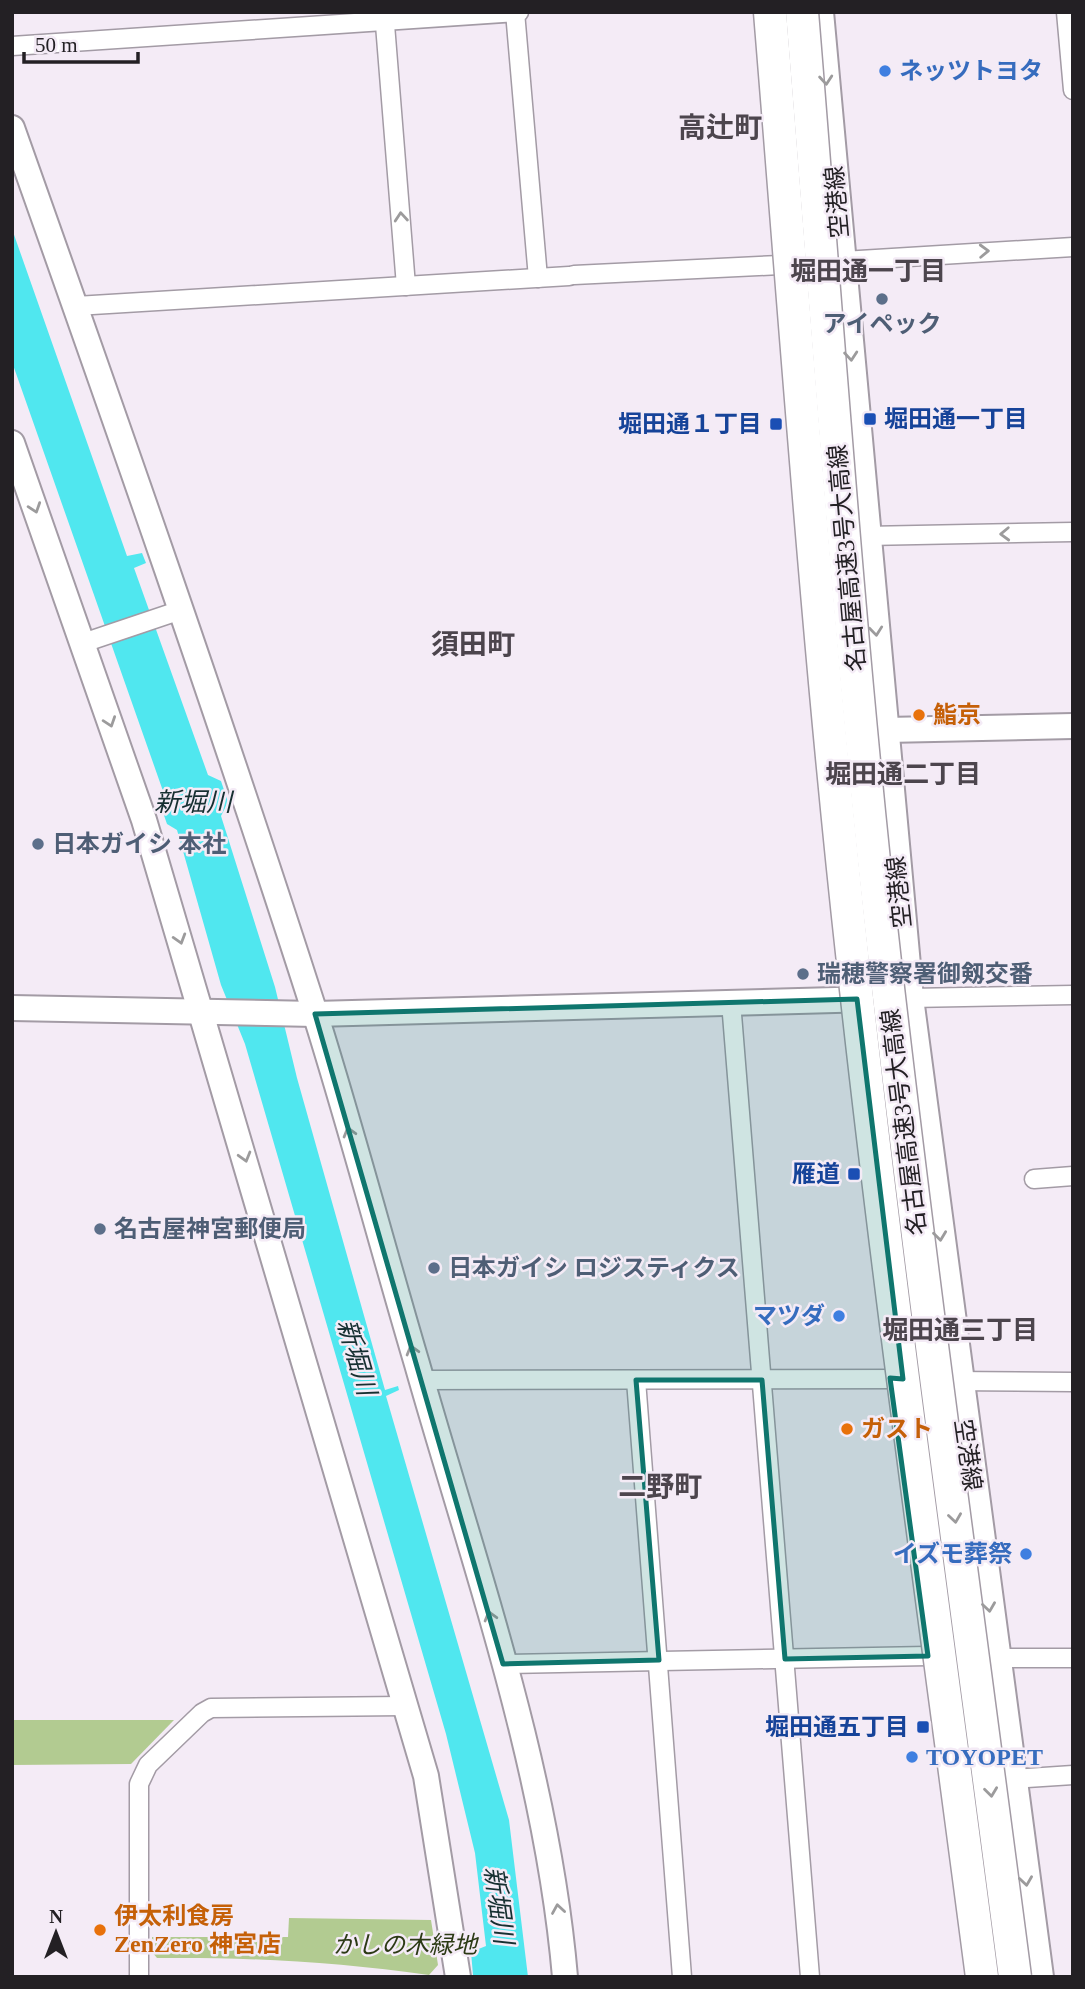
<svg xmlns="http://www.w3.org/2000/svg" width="1085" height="1989" font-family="'Times New Roman','Noto Sans JP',serif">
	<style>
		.green { fill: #b2cb91 }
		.water { fill: #50e7ef }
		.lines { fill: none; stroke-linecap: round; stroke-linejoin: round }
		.street-casing { stroke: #a39ba5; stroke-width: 21 }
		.secondary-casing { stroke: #a39ba5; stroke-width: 28 }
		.primary-casing { stroke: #a39ba5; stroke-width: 30 }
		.street { stroke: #fff; stroke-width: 18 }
		.secondary { stroke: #fff; stroke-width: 24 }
		.primary { stroke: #fff; stroke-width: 26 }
		.highway-bridge-casing { stroke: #a39ba5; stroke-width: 35; stroke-linecap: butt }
		.highway-bridge { stroke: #fff; stroke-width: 32 }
		.oneway { stroke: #9c9b9c }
		.marked { fill: #0f766e; fill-opacity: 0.2; stroke: #0f766e; stroke-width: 5; stroke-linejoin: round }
		.shop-dot { fill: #3f7fe0; stroke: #f4ebf6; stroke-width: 2.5 }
		.service-dot { fill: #5c6f8a; stroke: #f4ebf6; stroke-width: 2.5 }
		.transit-dot { fill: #1a4fb4; stroke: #f4ebf6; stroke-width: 2.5 }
		.food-dot { fill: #e8710a; stroke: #f4ebf6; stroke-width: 2.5 }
		.labels { text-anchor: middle; stroke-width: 5; stroke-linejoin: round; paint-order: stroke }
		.shop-label { font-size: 24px; font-weight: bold; fill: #366cbe; stroke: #f4ebf6; text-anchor: start }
		.street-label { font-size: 24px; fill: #232024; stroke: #f4ebf6 }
		.service-label { font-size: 24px; font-weight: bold; fill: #4e5e75; stroke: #f4ebf6; text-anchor: start }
		.transit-label { font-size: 24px; font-weight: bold; fill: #164399; stroke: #f4ebf6; text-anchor: end }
		.food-label { font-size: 24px; font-weight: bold; fill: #c56008; stroke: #f4ebf6; text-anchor: start }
		.park-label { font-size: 24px; font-style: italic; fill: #2c3a15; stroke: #f4ebf6 }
		.neighbourhood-label { font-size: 26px; font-weight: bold; fill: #4c454d; stroke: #f4ebf6 }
		.water-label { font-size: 26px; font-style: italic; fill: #162f31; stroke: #f4ebf6 }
		.quarter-label { font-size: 28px; font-weight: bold; fill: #4c454d; stroke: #f4ebf6 }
	</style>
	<rect width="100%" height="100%" fill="#f4ebf6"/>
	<g class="green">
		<path d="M12 1720H174L131 1764 12 1765Z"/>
		<path d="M289 1918 431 1920 438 1965 429 1975C337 1962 249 1957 157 1958L152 1952V1937H288Z"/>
	</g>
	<path class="water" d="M12 229 127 556 142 553 146 563 134 568 208 775 221 781 228 802 221 816 275 987 297 1078 385 1390 398 1386 399 1390 386 1396 509 1820 528 1977 473 1975 471 1952 486 1946 475 1853 446 1734 245 1044 221 985 177 830 167 824 159 801 163 791 12 362Z"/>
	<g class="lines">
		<g class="street-casing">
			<g id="street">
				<path d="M384 12 406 286"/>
				<path d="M515 12 538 278"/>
				<path d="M1066 12 1073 90"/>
				<path d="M12 46 519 12"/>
				<path d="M843 261 1073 247"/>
				<path d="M574 275 780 265"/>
				<path d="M76 306 569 276"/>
				<path d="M866 536 1073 532"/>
				<path d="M83 643 181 610"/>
				<path d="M910 998 1073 995"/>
				<path d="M731 1002 810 1977"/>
				<path d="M1034 1179 1073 1176"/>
				<path d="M421 1380 908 1379"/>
				<path d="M636 1380 682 1977"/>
				<path d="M950 1381 1073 1382"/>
				<path d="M996 1658H1073"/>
				<path d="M503 1664 928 1656"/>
				<path d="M1011 1779 1073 1775"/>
				<path d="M139 1977V1784L148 1765 202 1713 211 1708 404 1706"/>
			</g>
		</g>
		<g class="secondary-casing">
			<g id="secondary">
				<path d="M12 128C116 421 219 714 314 1010 351 1127 382 1246 417 1364 474 1565 547 1768 565 1977"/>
				<path d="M12 443 144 820 426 1776 458 1977"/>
				<path d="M886 730 1073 726"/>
				<path d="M12 1008 315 1014 872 999"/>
			</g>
		</g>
		<g class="primary-casing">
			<path id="primary" d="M820 12 910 998 1040 1977"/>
		</g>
		<use href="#street" class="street"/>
		<use href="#secondary" class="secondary"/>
		<use href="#primary" class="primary"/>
		<g class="highway-bridge-casing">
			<g id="highway-bridge">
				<path d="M770 12C796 329 818 646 853 962 890 1301 938 1639 982 1977"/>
				<path d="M802 12C828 329 849 646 885 962 924 1301 971 1639 1015 1977"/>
			</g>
		</g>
		<use href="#highway-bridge" class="highway-bridge"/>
	</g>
	<defs><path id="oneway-chevron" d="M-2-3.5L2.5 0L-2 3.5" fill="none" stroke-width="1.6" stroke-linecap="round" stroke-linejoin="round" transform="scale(1.75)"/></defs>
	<g class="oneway">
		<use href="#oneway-chevron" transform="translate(826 80) rotate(85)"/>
		<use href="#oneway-chevron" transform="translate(401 217) rotate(-95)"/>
		<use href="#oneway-chevron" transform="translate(984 251) rotate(-2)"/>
		<use href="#oneway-chevron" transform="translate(851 356) rotate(85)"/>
		<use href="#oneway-chevron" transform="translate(35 508) rotate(71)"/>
		<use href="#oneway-chevron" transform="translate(1005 534) rotate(178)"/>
		<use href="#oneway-chevron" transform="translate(876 631) rotate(84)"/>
		<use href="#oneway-chevron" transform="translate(110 722) rotate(71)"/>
		<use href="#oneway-chevron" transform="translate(180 939) rotate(73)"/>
		<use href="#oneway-chevron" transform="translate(349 1132) rotate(-106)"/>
		<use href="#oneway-chevron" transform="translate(245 1157) rotate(74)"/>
		<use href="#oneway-chevron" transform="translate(940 1236) rotate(83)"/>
		<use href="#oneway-chevron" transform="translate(412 1350) rotate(-106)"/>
		<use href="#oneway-chevron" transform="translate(955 1518) rotate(82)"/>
		<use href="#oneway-chevron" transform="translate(989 1607) rotate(82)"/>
		<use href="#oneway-chevron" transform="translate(490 1616) rotate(-106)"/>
		<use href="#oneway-chevron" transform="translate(991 1792) rotate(83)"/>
		<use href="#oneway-chevron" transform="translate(1026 1881) rotate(82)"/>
		<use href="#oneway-chevron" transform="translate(558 1909) rotate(-99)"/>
	</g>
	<path class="marked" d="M857 999 903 1379 890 1378 928 1656 785 1659 762 1380H636L659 1660 503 1664 315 1014Z"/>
	<g class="shop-dot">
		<circle cx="885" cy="71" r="7"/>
		<circle cx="839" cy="1316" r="7"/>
		<circle cx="1026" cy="1554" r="7"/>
		<circle cx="912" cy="1757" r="7"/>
	</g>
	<g class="service-dot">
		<circle cx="882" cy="299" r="7"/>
		<circle cx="38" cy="844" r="7"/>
		<circle cx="803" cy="974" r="7"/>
		<circle cx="100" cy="1229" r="7"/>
		<circle cx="434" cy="1268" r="7"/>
	</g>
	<g class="transit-dot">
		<rect x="863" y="412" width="14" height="14" rx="3.5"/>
		<rect x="769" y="417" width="14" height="14" rx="3.5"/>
		<rect x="847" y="1167" width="14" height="14" rx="3.5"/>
		<rect x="916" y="1720" width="14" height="14" rx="3.5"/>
	</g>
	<g class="food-dot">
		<circle cx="919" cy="715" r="7"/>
		<circle cx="847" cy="1429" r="7"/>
		<circle cx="100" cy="1930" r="7"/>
	</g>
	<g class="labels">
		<g class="shop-label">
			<text x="899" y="79">ネッツトヨタ</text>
			<text x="825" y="1324" text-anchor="end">マツダ</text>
			<text x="1012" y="1562" text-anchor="end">イズモ葬祭</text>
			<text x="926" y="1765">TOYOPET</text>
		</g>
		<g class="street-label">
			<text transform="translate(837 202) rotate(-95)" y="8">空港線</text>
			<text transform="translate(847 558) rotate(-95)" y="8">名古屋高速3号大高線</text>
			<text transform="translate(899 892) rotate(-96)" y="8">空港線</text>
			<text transform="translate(904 1122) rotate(-97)" y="8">名古屋高速3号大高線</text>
			<text transform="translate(968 1455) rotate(82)" y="8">空港線</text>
		</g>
		<g class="service-label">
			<text x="882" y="332" text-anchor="middle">アイペック</text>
			<text x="52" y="852">日本ガイシ 本社</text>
			<text x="817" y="982">瑞穂警察署御剱交番</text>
			<text x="114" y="1237">名古屋神宮郵便局</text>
			<text x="448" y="1276">日本ガイシ ロジスティクス</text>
		</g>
		<g class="transit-label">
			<text x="884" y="427" text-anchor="start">堀田通一丁目</text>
			<text x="762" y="432">堀田通１丁目</text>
			<text x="840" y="1182">雁道</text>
			<text x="909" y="1735">堀田通五丁目</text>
		</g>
		<g class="food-label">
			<text x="933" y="723">鮨京</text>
			<text x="861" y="1437">ガスト</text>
			<text x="114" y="1924">伊太利食房<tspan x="114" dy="28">ZenZero 神宮店</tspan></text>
		</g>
		<g class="park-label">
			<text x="405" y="1953">かしの木緑地</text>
		</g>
		<g class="neighbourhood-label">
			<text x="868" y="280">堀田通一丁目</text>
			<text x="903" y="783">堀田通二丁目</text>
			<text x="960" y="1339">堀田通三丁目</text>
		</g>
		<g class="water-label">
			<text x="193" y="811">新堀川</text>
			<text transform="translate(357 1357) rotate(74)" y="9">新堀川</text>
			<text transform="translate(499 1905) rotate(82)" y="9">新堀川</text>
		</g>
		<g class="quarter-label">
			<text x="720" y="137">高辻町</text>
			<text x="473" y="654">須田町</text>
			<text x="660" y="1496">二野町</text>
		</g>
	</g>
	<rect width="1085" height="1989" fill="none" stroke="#232024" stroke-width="28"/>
	<g transform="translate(56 1933)" stroke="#f4ebf6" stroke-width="5" paint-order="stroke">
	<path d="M0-5L12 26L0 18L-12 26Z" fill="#232024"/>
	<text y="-10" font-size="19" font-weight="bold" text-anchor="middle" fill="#232024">N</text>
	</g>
	<path d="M24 52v10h114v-10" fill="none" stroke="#232024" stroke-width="3.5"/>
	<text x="35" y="52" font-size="21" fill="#232024" stroke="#f4ebf6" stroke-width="5" paint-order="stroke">50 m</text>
</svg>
